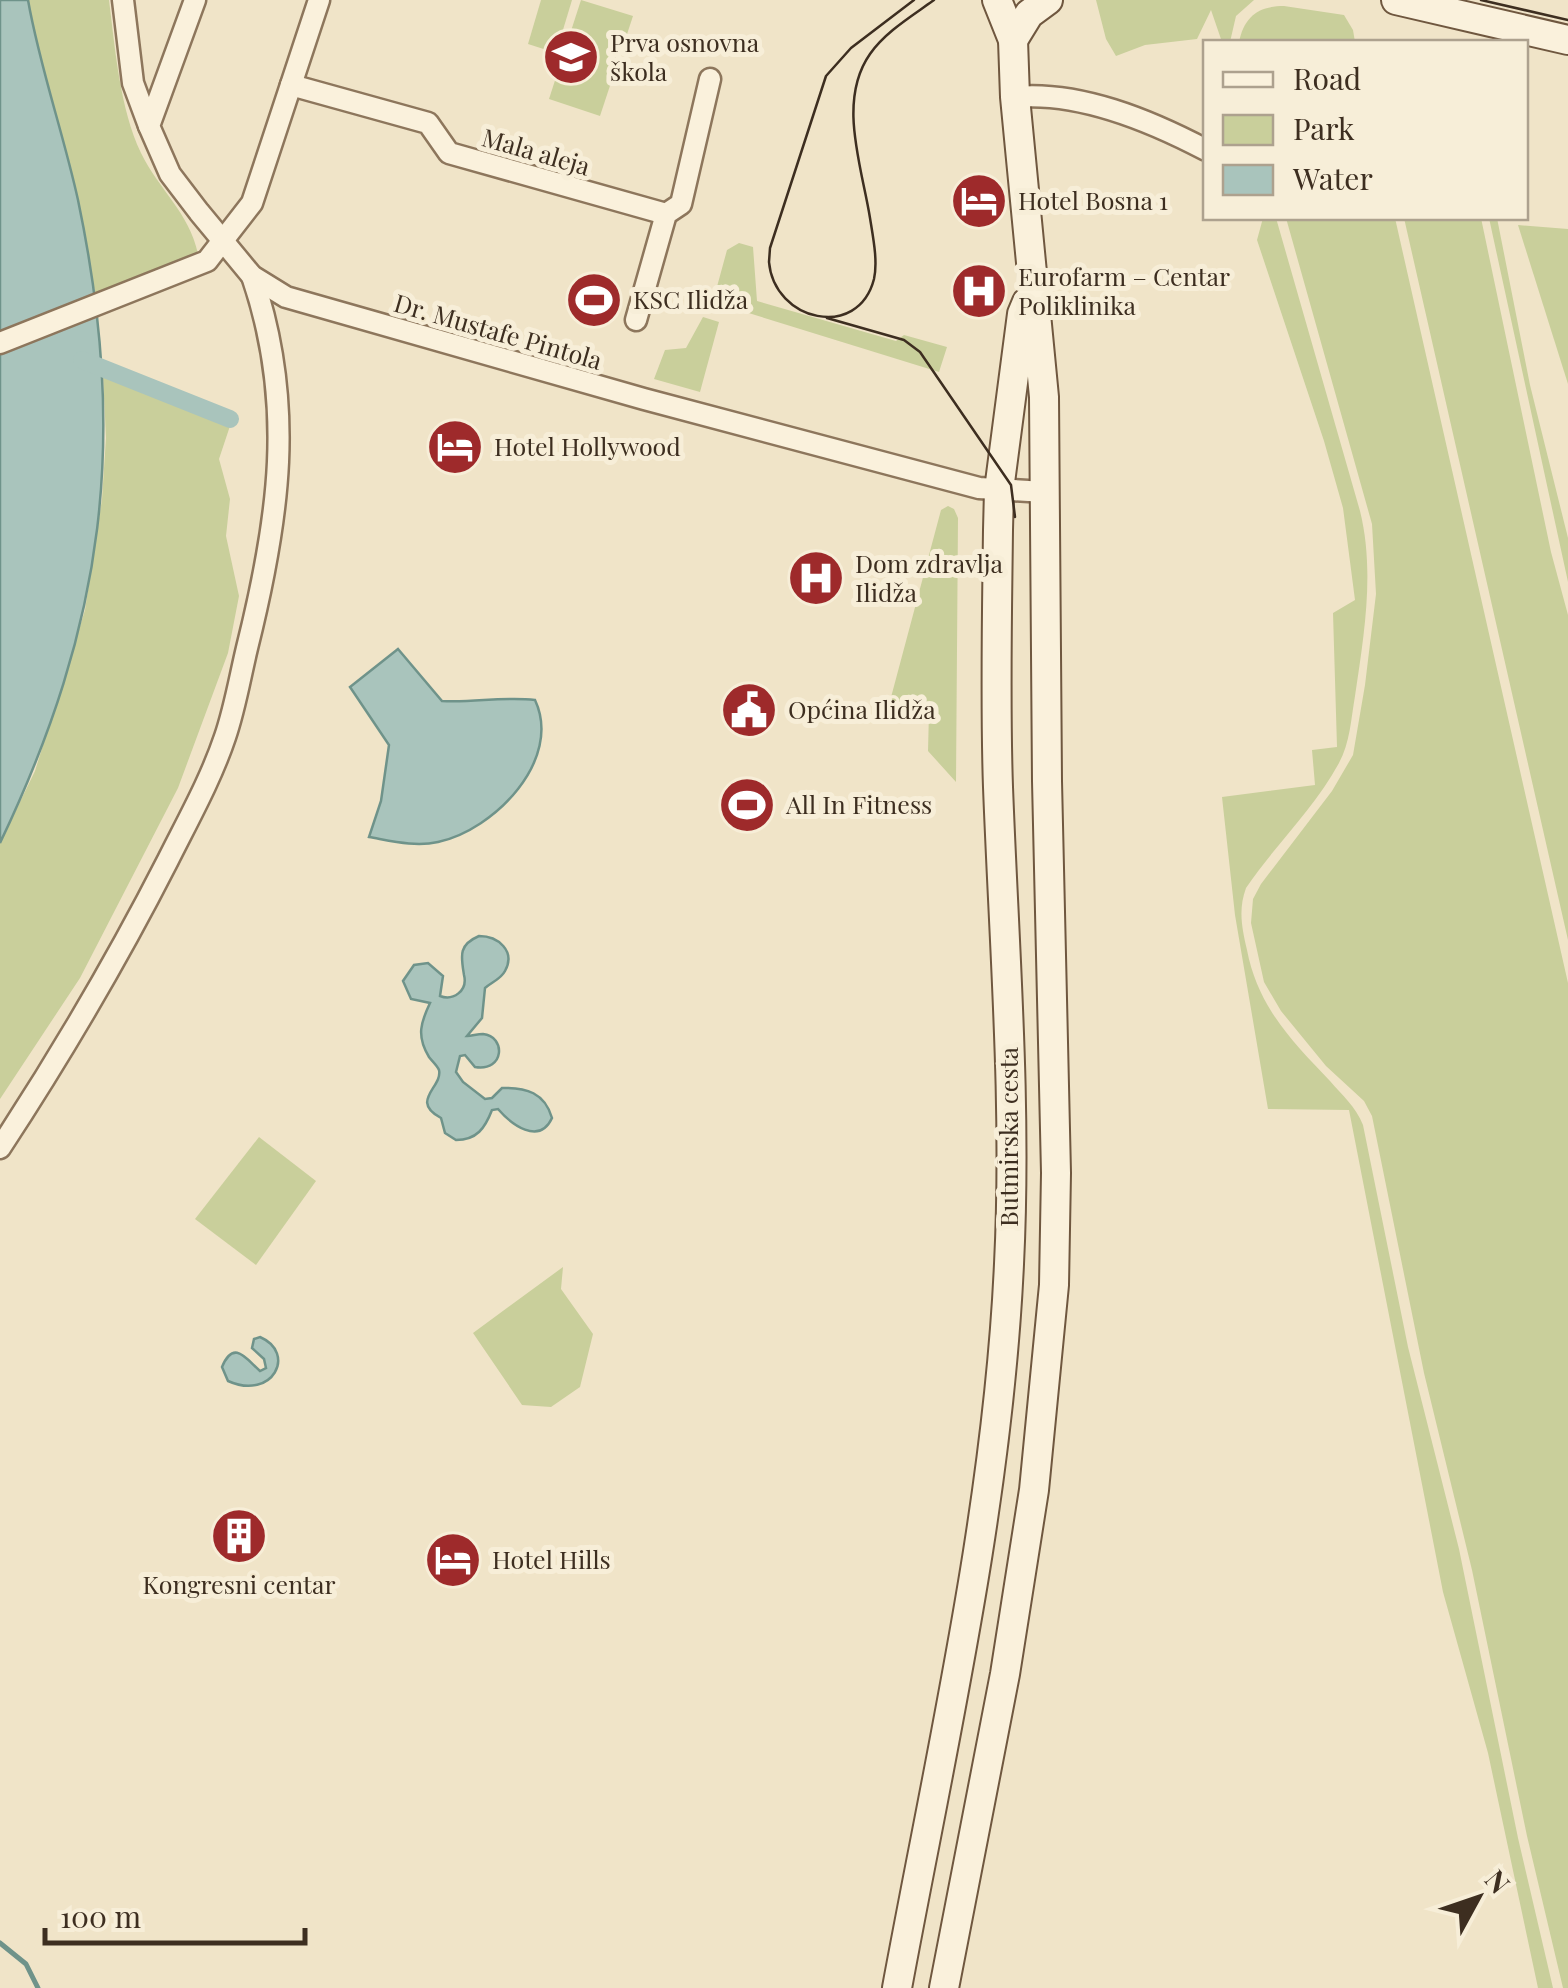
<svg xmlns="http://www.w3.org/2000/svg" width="1568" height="1988" font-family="'Playfair Display',serif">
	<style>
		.green { fill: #c9cf9b }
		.water { fill: #a9c4bc; stroke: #6f938a; stroke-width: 2.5 }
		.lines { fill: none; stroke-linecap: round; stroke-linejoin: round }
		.stream { stroke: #6f938a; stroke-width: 5 }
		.canal { stroke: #a9c4bc; stroke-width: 18 }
		.street-casing { stroke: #8d765c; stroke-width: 25 }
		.secondary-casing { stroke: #6f573f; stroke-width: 32 }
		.street { stroke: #faf1dc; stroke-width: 20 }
		.secondary { stroke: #faf1dc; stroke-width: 28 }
		.tram { stroke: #3d2e20; stroke-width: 2.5 }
		.labels { text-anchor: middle; stroke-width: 10; stroke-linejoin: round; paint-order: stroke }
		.poi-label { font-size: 25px; fill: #3d2e20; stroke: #f7eed8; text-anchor: start }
		.street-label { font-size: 25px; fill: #3d2e20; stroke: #f7eed8 }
	</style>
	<rect width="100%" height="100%" fill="#f0e4c8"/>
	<g class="green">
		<path d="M28 0H109C115 48 120 109 141 153 159 190 189 212 198 254L96 298 77 196 37 51Z"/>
		<path d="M541 0H572L556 53 528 44Z"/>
		<path d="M581 0 633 16 600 116 549 99Z"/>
		<path d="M1096 0H1254L1236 16 1230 42H1222L1211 10 1197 39 1145 45 1116 56 1106 39Z"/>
		<path d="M1284 6 1344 15 1353 30 1355 42H1239C1244 17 1258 6 1284 6Z"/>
		<path d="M1263 218H1276L1360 511C1375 571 1364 635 1355 696 1351 719 1350 743 1339 763 1314 809 1275 845 1246 888 1238 910 1242 928 1247 950 1258 1007 1292 1041 1330 1081 1342 1095 1356 1107 1363 1125L1408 1347 1459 1549 1518 1838 1553 1988H1538L1488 1753 1443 1592 1349 1110 1268 1109 1235 915 1222 797 1315 785 1312 750 1337 747 1333 613 1355 600 1343 508 1324 441 1257 240Z"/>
		<path d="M1286 218H1395L1568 983V1988H1563L1527 1836 1472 1570 1424 1373 1372 1116 1364 1101 1326 1066 1281 1011 1264 982 1251 923 1253 899 1261 884 1332 791 1353 755 1365 685 1376 594 1372 524Z"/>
		<path d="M1404 218H1481L1551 552 1568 615V940Z"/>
		<path d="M1489 218H1497L1530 385 1568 538V582Z"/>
		<path d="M1518 225 1568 229V384Z"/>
		<path d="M739 243 753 247 757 301 896 341 904 335 947 347 939 372 726 306 715 294 727 250Z"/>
		<path d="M703 317 719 322 700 392 654 379 665 350 686 348Z"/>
		<path d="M103 373 231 423 219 459 230 499 226 536 239 596 228 653 178 788 80 978 0 1099V843L35 771 85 610 102 499 106 438Z"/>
		<path d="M948 506 954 509 958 518 956 782 928 751 929 712 890 701 941 510Z"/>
		<path d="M259 1137 316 1181 256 1265 195 1219Z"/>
		<path d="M563 1267 561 1289 593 1334 580 1387 551 1407 522 1405 473 1333Z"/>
	</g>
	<g class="water">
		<path d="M0 0H28C40 68 63 132 78 200 128 439 105 623 0 843Z"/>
		<path d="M398 649 442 701C473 703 504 696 535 700 563 760 494 830 438 842 415 847 392 841 369 837L381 801 389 745 350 687Z"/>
		<path d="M479 936C498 936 516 951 505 971 501 979 492 982 485 988L482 1018 467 1036C472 1036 477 1034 483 1034 506 1036 505 1072 475 1067L465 1055 460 1056 456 1072 463 1082 485 1099 492 1098 502 1088C526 1087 545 1093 552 1118 539 1146 511 1124 498 1109L492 1110C485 1128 477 1140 456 1140L445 1133 441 1118C409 1101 443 1087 439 1070 437 1065 431 1060 429 1057 416 1036 421 1022 430 1003L411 999 403 981 414 965 428 963 443 976 440 996C453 1001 468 991 464 975 461 956 458 945 479 936Z"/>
		<path d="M260 1337C297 1353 273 1401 228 1381L222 1367C234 1338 247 1360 260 1371L266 1368 264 1359 252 1348 254 1339Z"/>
	</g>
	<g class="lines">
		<path class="stream" d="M0 1943 26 1964 38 1988"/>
		<path class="canal" d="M82 360 230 419"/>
		<g class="street-casing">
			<g id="street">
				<path d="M123 0 133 83 149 126"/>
				<path d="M195 0 149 126 170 174 199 212 252 276 286 297 644 399 979 488 1045 492"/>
				<path d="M291 85 428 123 449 153 666 214"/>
				<path d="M1015 97C1079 91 1149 120 1206 150"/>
				<path d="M636 320 666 214 681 204 710 79"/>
				<path d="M0 343 207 261 252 203 319 0"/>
				<path d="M0 1148C61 1055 117 960 168 860 188 820 211 779 225 737 235 708 240 677 247 648 279 520 296 404 252 276"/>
			</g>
		</g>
		<g class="secondary-casing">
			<g id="secondary">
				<path d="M1396 0 1568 40"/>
				<path d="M1013 40 1029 14 1048 0"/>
				<path d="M897 1988C941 1750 998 1506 1009 1264 1017 1105 1004 946 998 787 995 702 997 616 998 530L999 490 1022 314 1027 302"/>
				<path d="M944 1988 1005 1674 1034 1490 1054 1285 1056 1173 1047 781 1044 397 1015 97 1013 40 997 0"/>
			</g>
		</g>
		<use href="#street" class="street"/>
		<use href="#secondary" class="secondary"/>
		<g class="tram">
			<path d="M914 0 851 48 826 76 770 248 769 262C774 321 858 341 874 279 878 261 873 237 870 218 862 167 837 101 870 54 885 32 912 16 934 0"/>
			<path d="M1481 0 1568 20"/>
			<path d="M827 318 904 340 920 352 1011 485 1015 517"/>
		</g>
	</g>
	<defs>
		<g id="school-disc" transform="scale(2.875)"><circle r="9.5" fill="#9e2a2b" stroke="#f7eed8"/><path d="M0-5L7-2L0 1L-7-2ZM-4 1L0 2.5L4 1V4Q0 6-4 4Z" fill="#fff"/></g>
		<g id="hotel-disc" transform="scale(2.875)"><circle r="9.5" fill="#9e2a2b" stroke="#f7eed8"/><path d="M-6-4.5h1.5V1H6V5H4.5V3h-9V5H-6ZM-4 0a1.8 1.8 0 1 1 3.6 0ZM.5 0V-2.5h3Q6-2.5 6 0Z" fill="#fff"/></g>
		<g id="hospital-disc" transform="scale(2.875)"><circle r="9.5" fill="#9e2a2b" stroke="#f7eed8"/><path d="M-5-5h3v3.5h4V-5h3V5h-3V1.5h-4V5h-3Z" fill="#fff"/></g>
		<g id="stadium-disc" transform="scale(2.875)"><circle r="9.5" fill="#9e2a2b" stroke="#f7eed8"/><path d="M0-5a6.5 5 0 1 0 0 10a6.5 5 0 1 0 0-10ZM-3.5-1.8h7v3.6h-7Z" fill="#fff"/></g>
		<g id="civic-disc" transform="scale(2.875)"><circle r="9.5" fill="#9e2a2b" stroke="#f7eed8"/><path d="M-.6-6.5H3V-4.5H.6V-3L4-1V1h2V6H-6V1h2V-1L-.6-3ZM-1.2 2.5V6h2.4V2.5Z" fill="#fff"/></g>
		<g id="building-disc" transform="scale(2.875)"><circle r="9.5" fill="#9e2a2b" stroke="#f7eed8"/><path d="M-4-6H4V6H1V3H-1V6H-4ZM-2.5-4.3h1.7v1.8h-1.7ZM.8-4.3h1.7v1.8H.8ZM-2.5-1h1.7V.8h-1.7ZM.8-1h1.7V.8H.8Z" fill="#fff"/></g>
	</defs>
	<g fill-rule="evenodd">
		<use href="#school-disc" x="571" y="57"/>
		<use href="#hotel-disc" x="979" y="201"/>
		<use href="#hospital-disc" x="979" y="291"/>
		<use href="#stadium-disc" x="594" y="300"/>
		<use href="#hotel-disc" x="455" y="447"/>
		<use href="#hospital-disc" x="816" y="578"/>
		<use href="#civic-disc" x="749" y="710"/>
		<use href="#stadium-disc" x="747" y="805"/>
		<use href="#building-disc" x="239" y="1536"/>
		<use href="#hotel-disc" x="453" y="1560"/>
	</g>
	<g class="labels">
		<g class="poi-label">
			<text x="610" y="52">Prva osnovna<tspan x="610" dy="29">škola</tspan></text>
			<text x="1018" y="210">Hotel Bosna 1</text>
			<text x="1018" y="286">Eurofarm – Centar<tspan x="1018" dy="29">Poliklinika</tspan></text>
			<text x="633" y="309">KSC Ilidža</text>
			<text x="494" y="456">Hotel Hollywood</text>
			<text x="855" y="573">Dom zdravlja<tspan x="855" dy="29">Ilidža</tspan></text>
			<text x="788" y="719">Općina Ilidža</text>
			<text x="786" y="814">All In Fitness</text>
			<text x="492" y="1569">Hotel Hills</text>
			<text x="239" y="1594" text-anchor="middle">Kongresni centar</text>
		</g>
		<g class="street-label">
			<text transform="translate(536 152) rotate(16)" y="9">Mala aleja</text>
			<text transform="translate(498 332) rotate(16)" y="9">Dr. Mustafe Pintola</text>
			<text transform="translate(1009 1137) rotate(-90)" y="9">Butmirska cesta</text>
		</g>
	</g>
	<rect x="1203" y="40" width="325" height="180" fill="#f7eed8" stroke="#ada18e" stroke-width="2.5"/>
	<rect x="1223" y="72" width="50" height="15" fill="#faf1dc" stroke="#ada18e" stroke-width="2.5"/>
	<text x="1293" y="90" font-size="30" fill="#3d2e20">Road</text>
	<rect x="1223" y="115" width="50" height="30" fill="#c9cf9b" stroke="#ada18e" stroke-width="2.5"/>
	<text x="1293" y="140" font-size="30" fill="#3d2e20">Park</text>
	<rect x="1223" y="165" width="50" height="30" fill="#a9c4bc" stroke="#ada18e" stroke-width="2.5"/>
	<text x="1293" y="190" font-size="30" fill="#3d2e20">Water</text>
	<g transform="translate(1478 1898) rotate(50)" stroke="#f7eed8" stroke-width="8" paint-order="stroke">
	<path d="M0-8L18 38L0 25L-18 38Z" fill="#3d2e20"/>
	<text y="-15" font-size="28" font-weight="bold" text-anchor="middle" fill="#3d2e20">N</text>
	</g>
	<path d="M45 1928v15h260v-15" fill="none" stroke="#3d2e20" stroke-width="5"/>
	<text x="60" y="1928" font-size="30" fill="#3d2e20" stroke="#f7eed8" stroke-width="8" paint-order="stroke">100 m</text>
</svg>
